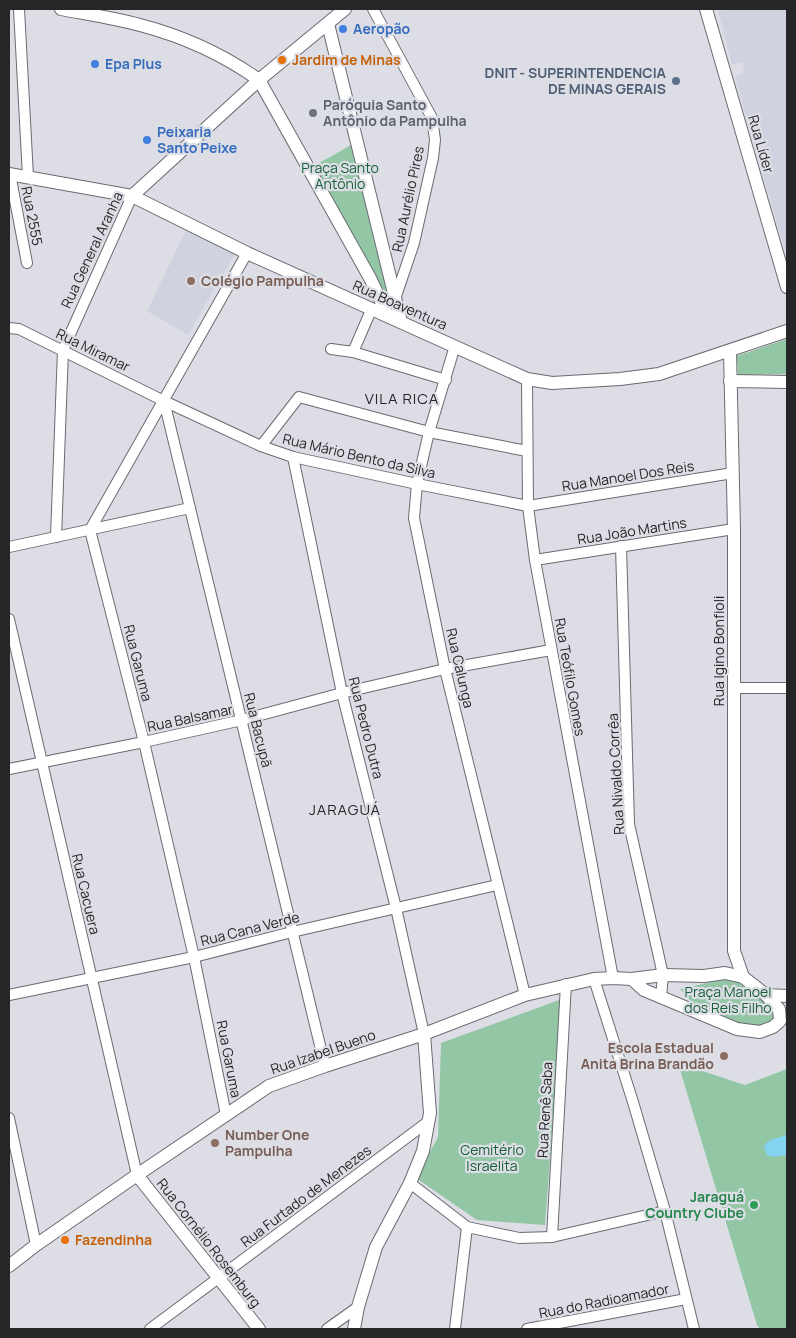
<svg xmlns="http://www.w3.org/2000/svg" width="796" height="1338" font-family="Manrope,sans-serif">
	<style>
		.built { fill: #d1d2e0 }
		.green { fill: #93c6a5 }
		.water { fill: #84d3f0 }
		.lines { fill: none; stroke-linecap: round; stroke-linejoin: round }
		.minor-casing { stroke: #6a6b71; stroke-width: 12 }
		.tertiary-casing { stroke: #6a6b71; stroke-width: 14 }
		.minor { stroke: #fff; stroke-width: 10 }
		.tertiary { stroke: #fff; stroke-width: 12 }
		.shop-dot { fill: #3f7fe0; stroke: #dddee5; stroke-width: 2 }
		.food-dot { fill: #e8710a; stroke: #dddee5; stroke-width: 2 }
		.service-dot { fill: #5c6f8a; stroke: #dddee5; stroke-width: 2 }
		.worship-dot { fill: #6b7280; stroke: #dddee5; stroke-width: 2 }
		.education-dot { fill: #8d6e63; stroke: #dddee5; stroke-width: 2 }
		.leisure-dot { fill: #2e9e5b; stroke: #dddee5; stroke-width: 2 }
		.labels { text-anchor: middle; stroke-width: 4.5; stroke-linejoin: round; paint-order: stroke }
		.shop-label { font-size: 14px; font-weight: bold; fill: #366cbe; stroke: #dddee5; text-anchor: start }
		.food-label { font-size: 14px; font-weight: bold; fill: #c56008; stroke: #dddee5; text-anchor: start }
		.service-label { font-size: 14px; font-weight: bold; fill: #4e5e75; stroke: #dddee5; text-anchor: end }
		.worship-label { font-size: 14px; font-weight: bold; fill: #5b616d; stroke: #dddee5; text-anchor: start }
		.street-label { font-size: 14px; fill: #262629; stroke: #dddee5 }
		.park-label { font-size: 14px; fill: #17603a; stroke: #dddee5 }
		.education-label { font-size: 14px; font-weight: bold; fill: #785e54; stroke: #dddee5; text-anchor: start }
		.leisure-label { font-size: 14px; font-weight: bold; fill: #27864d; stroke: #dddee5; text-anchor: end }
		.neighbourhood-label { font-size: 15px; letter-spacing: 1px; fill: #262629; stroke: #dddee5 }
	</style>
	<rect width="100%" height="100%" fill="#dddee5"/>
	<g class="built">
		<path d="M728 9H787L786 254 748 124 755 122 753 116 746 117 735 76 744 73 743 62 732 65 718 11Z"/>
		<path d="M188 226 237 250 188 335 147 311Z"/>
	</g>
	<g class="green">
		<path d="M353 144 391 309 312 167Z"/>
		<path d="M787 339V374L738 375 737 356Z"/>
		<path d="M730 978 763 997 781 1020 759 1029 739 1026 697 1008 680 989Z"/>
		<path d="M562 999 545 1225 477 1220 416 1178 438 1137 441 1043Z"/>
		<path d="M678 1063 745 1085 787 1069V1329H760L757 1325Z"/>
	</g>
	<path class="water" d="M787 1134V1155L772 1157 767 1155 764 1147C767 1138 779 1139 787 1134Z"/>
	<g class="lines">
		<g class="minor-casing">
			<g id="minor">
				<path d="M19 9 28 177"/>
				<path d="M373 9 432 118 435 140 433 158 414 243 395 299"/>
				<path d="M10 174 27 263"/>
				<path d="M9 328 19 329 164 401 261 446 293 457 417 484 528 506 733 473"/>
				<path d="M455 346 429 432 417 484 414 518 445 669 525 995"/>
				<path d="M331 349 353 352 446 380"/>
				<path d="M353 352 372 308"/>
				<path d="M527 379 528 506 535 560 613 978"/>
				<path d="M164 401 325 1066"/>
				<path d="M261 446 299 397 429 432 527 451"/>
				<path d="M293 457 342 693 396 908 424 1034"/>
				<path d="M56 537 63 350 132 196"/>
				<path d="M621 546 629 824 663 975 661 997"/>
				<path d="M9 547 190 508"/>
				<path d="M535 560 734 529"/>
				<path d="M9 619 137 1175"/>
				<path d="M734 688H787"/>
				<path d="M9 769 144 742 242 720 342 693 445 669 551 650"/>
				<path d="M594 979 633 1102 665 1211 694 1329"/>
				<path d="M9 995 194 957 292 932 497 885"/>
				<path d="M226 1115 194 957 144 742 90 530 247 253"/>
				<path d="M9 1118 36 1245"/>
				<path d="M410 1183 467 1227 519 1238 552 1237 665 1211"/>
				<path d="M552 1237 566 984"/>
				<path d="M150 1329 429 1121"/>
				<path d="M327 1329 358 1307"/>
				<path d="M455 1329 467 1227"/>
				<path d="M527 1329 686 1299"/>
			</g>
		</g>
		<g class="tertiary-casing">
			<g id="tertiary">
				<path d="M61 9C87 14 114 18 140 25 182 36 224 55 259 80L370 278 388 316"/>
				<path d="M706 9 787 287"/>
				<path d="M328 24 401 322"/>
				<path d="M9 174 132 196 247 253 527 379 552 383 620 379 659 374 787 331"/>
				<path d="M132 196 259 80 345 9"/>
				<path d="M730 352 734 529V951L743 977"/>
				<path d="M730 381 787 382"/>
				<path d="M632 979 644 990 737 1029 760 1032 773 1027 780 1021 779 1009 766 995"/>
				<path d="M137 1175 259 1329"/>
				<path d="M9 1266 36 1245 137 1175 269 1086 325 1066 424 1034 525 995 594 979 613 978 632 979 663 975 704 976 725 973 743 977 766 995 787 996"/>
				<path d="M354 1329 358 1307 376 1247 410 1183 423 1151 430 1113 424 1034"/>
			</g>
		</g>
		<use href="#minor" class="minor"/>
		<use href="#tertiary" class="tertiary"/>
	</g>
	<g class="shop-dot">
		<circle cx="343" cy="29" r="5"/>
		<circle cx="95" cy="64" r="5"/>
		<circle cx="147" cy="140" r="5"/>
	</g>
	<g class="food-dot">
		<circle cx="282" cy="60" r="5"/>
		<circle cx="65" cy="1240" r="5"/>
	</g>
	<circle class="service-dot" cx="676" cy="81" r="5"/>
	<circle class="worship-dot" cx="313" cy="113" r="5"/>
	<g class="education-dot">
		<circle cx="191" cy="281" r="5"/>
		<circle cx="724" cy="1056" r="5"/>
		<circle cx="215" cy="1143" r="5"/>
	</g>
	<circle class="leisure-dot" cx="754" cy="1205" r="5"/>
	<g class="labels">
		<g class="shop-label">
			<text x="353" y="34">Aeropão</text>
			<text x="105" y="69">Epa Plus</text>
			<text x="157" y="137">Peixaria<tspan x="157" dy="16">Santo Peixe</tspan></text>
		</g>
		<g class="food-label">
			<text x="292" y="65">Jardim de Minas</text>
			<text x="75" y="1245">Fazendinha</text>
		</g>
		<g class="service-label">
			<text x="666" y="78">DNIT - SUPERINTENDENCIA<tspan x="666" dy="16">DE MINAS GERAIS</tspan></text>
		</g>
		<g class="worship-label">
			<text x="323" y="110">Paróquia Santo<tspan x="323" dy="16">Antônio da Pampulha</tspan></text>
		</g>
		<g class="street-label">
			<text transform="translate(761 144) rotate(74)" y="5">Rua Líder</text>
			<text transform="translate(408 199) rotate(-78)" y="5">Rua Aurélio Pires</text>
			<text transform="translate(32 216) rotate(79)" y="5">Rua 2555</text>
			<text transform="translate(92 250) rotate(-65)" y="5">Rua General Aranha</text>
			<text transform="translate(400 305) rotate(24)" y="5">Rua Boaventura</text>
			<text transform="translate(93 350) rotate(26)" y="5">Rua Miramar</text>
			<text transform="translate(359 456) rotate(13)" y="5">Rua Mário Bento da Silva</text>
			<text transform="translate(628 476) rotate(-9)" y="5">Rua Manoel Dos Reis</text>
			<text transform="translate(632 531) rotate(-9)" y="5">Rua João Martins</text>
			<text transform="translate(719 651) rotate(-90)" y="5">Rua Igino Bonfioli</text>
			<text transform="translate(138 663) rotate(76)" y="5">Rua Garuma</text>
			<text transform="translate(460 668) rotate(77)" y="5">Rua Calunga</text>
			<text transform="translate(570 677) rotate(80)" y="5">Rua Teófilo Gomes</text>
			<text transform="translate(190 718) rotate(-12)" y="5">Rua Balsamar</text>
			<text transform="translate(366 728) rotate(76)" y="5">Rua Pedro Dutra</text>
			<text transform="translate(258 730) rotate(76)" y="5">Rua Bacupã</text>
			<text transform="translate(616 774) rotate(-93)" y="5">Rua Nivaldo Corrêa</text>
			<text transform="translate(86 894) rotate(77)" y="5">Rua Cacuera</text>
			<text transform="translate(250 929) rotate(-14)" y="5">Rua Cana Verde</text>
			<text transform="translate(323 1052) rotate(-19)" y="5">Rua Izabel Bueno</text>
			<text transform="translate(229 1059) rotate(79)" y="5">Rua Garuma</text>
			<text transform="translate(545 1110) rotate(-87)" y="5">Rua Renê Saba</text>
			<text transform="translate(306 1196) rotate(-37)" y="5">Rua Furtado de Menezes</text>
			<text transform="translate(209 1243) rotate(52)" y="5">Rua Cornélio Rosemburg</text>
			<text transform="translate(604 1301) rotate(-11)" y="5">Rua do Radioamador</text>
		</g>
		<g class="park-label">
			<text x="340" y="173">Praça Santo<tspan x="340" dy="16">Antônio</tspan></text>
			<text x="728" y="997">Praça Manoel<tspan x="728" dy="16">dos Reis Filho</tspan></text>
			<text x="492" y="1155">Cemitério<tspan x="492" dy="16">Israelita</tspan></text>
		</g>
		<g class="education-label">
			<text x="201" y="286">Colégio Pampulha</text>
			<text x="714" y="1053" text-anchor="end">Escola Estadual<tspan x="714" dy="16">Anita Brina Brandão</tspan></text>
			<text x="225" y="1140">Number One<tspan x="225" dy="16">Pampulha</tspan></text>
		</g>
		<g class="leisure-label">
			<text x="744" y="1202">Jaraguá<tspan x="744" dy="16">Country Clube</tspan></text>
		</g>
		<g class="neighbourhood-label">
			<text x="402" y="404">VILA RICA</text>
			<text x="345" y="815">JARAGUÁ</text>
		</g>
	</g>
	<rect width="796" height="1338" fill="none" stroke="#262629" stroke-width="20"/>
</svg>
